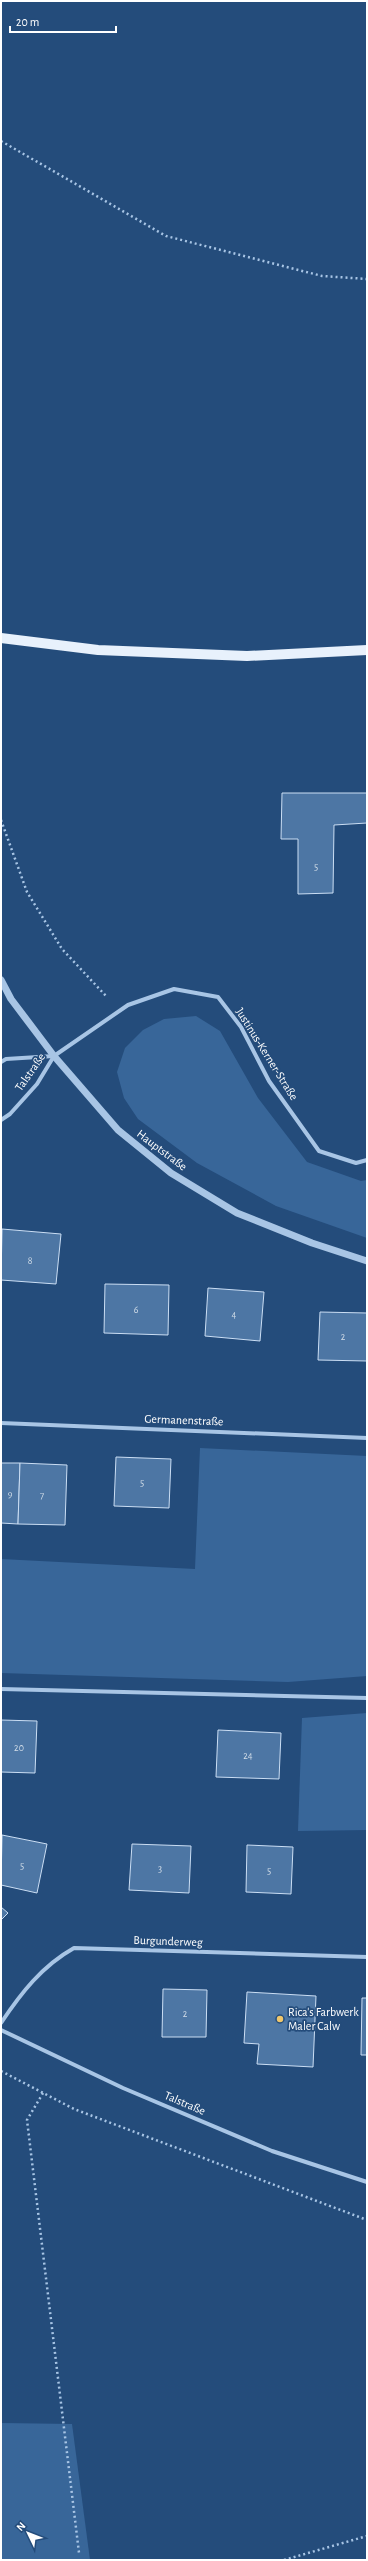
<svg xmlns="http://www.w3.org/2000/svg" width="368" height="2561" font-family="'Alegreya Sans',sans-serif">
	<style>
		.green { fill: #386699 }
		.building { fill: #4d76a4; stroke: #cbdef4 }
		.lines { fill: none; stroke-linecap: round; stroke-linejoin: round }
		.path { stroke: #a8c5e5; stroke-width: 2.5; stroke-dasharray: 2 3; stroke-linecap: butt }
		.minor { stroke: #a8c5e5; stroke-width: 4 }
		.tertiary { stroke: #a8c5e5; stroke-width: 7 }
		.primary { stroke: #e8f1fc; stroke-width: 10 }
		.poi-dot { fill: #efc66c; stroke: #244c7b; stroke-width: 1.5 }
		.labels { text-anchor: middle; stroke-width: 3.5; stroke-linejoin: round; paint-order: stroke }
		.number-label { font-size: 10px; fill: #d2dde8 }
		.street-label { font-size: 12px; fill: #fff; stroke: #244c7b }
		.poi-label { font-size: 12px; fill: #fff; stroke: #244c7b; text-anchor: start }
	</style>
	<rect width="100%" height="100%" fill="#244c7b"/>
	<g class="green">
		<path d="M196 1016 220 1031 258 1098 307 1162 361 1181 367 1180V1238L276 1206 197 1163 138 1119 124 1098 117 1072 125 1048 143 1030 164 1019Z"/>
		<path d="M200 1448 367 1456V1676L288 1682 1 1673V1559L195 1569Z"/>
		<path d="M367 1713V1830L298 1831 302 1718Z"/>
		<path d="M1 2423 72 2424 90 2560H1Z"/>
	</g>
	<g class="building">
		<path d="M282 793H367V823L334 825 333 893 298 894V839H281Z"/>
		<path d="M2 1229 61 1234 56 1284 1 1280Z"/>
		<path d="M105 1284 169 1285 168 1335 104 1333Z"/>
		<path d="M208 1288 264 1292 260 1341 205 1336Z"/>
		<path d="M320 1312 367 1313V1361L318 1360Z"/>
		<path d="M116 1457 171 1459 169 1508 114 1506Z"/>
		<path d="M1 1463H20L18 1524 1 1523Z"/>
		<path d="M20 1463 67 1465 65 1525 18 1524Z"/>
		<path d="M1 1720 37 1721 35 1773 1 1772Z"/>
		<path d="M218 1730 281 1733 279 1779 216 1777Z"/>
		<path d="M2 1835 47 1844 37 1893 1 1885Z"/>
		<path d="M132 1844 191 1846 189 1893 129 1890Z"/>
		<path d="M247 1845 293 1847 291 1894 246 1892Z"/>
		<path d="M1 1907 8 1913 1 1920Z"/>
		<path d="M163 1989 207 1990 206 2037H162Z"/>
		<path d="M247 1992 316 1996 313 2067 257 2064 259 2044 244 2043Z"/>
		<path d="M362 1998H367V2055H361Z"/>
	</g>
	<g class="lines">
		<g class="path">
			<path d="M1 141 166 236 322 276 367 279"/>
			<path d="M1 820 27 892 62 949 106 996"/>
			<path d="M1 2071 74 2109 367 2220"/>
			<path d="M43 2093 27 2120 79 2553"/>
			<path d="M284 2560 367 2536"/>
		</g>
		<g class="minor">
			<path d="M1 1062 6 1059 54 1056"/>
			<path d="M1 1120 10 1114 37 1084 54 1056 128 1005 174 989 218 997 241 1027 269 1081 319 1151 356 1163 367 1160"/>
			<path d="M1 1423 367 1438"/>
			<path d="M1 1689 367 1698"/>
			<path d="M1 2023C21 1993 42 1966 74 1948L367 1957"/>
			<path d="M1 2030 123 2088 272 2151 367 2182"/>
		</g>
		<path class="tertiary" d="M1 980 11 999 54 1056 118 1130 171 1173 237 1213 312 1243 367 1261"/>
		<path class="primary" d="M1 638 98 650 247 656 367 650"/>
	</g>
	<circle class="poi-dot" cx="280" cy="2019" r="4"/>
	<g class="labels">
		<g class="number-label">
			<text x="316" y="870">5</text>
			<text x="30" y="1264">8</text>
			<text x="136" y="1313">6</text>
			<text x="234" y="1318">4</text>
			<text x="343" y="1340">2</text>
			<text x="142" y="1486">5</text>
			<text x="10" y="1497">9</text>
			<text x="42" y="1499">7</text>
			<text x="19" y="1751">20</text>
			<text x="248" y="1759">24</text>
			<text x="22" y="1869">5</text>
			<text x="160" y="1872">3</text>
			<text x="269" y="1874">5</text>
			<text x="185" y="2017">2</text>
		</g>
		<g class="street-label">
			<text transform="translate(267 1054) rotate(58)" y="4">Justinus-Kerner-Straße</text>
			<text transform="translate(30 1072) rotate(-55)" y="4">Talstraße</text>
			<text transform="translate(162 1150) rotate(37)" y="4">Hauptstraße</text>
			<text transform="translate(184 1420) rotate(2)" y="4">Germanenstraße</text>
			<text transform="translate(168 1941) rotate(2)" y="4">Burgunderweg</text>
			<text transform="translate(185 2103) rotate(23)" y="4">Talstraße</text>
		</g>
		<g class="poi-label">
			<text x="288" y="2016">Rica's Farbwerk<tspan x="288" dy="14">Maler Calw</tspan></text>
		</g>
	</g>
	<rect width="368" height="2561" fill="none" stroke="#ffffff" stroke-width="4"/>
	<g transform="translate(28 2533) rotate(313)" stroke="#244c7b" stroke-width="3" paint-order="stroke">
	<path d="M0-3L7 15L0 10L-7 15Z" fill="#ffffff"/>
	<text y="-6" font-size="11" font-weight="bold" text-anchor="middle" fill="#ffffff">N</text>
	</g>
	<path d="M10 26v6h106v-6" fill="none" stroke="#ffffff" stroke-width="2"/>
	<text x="16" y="26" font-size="12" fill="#ffffff" stroke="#244c7b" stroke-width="3" paint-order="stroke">20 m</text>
</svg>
